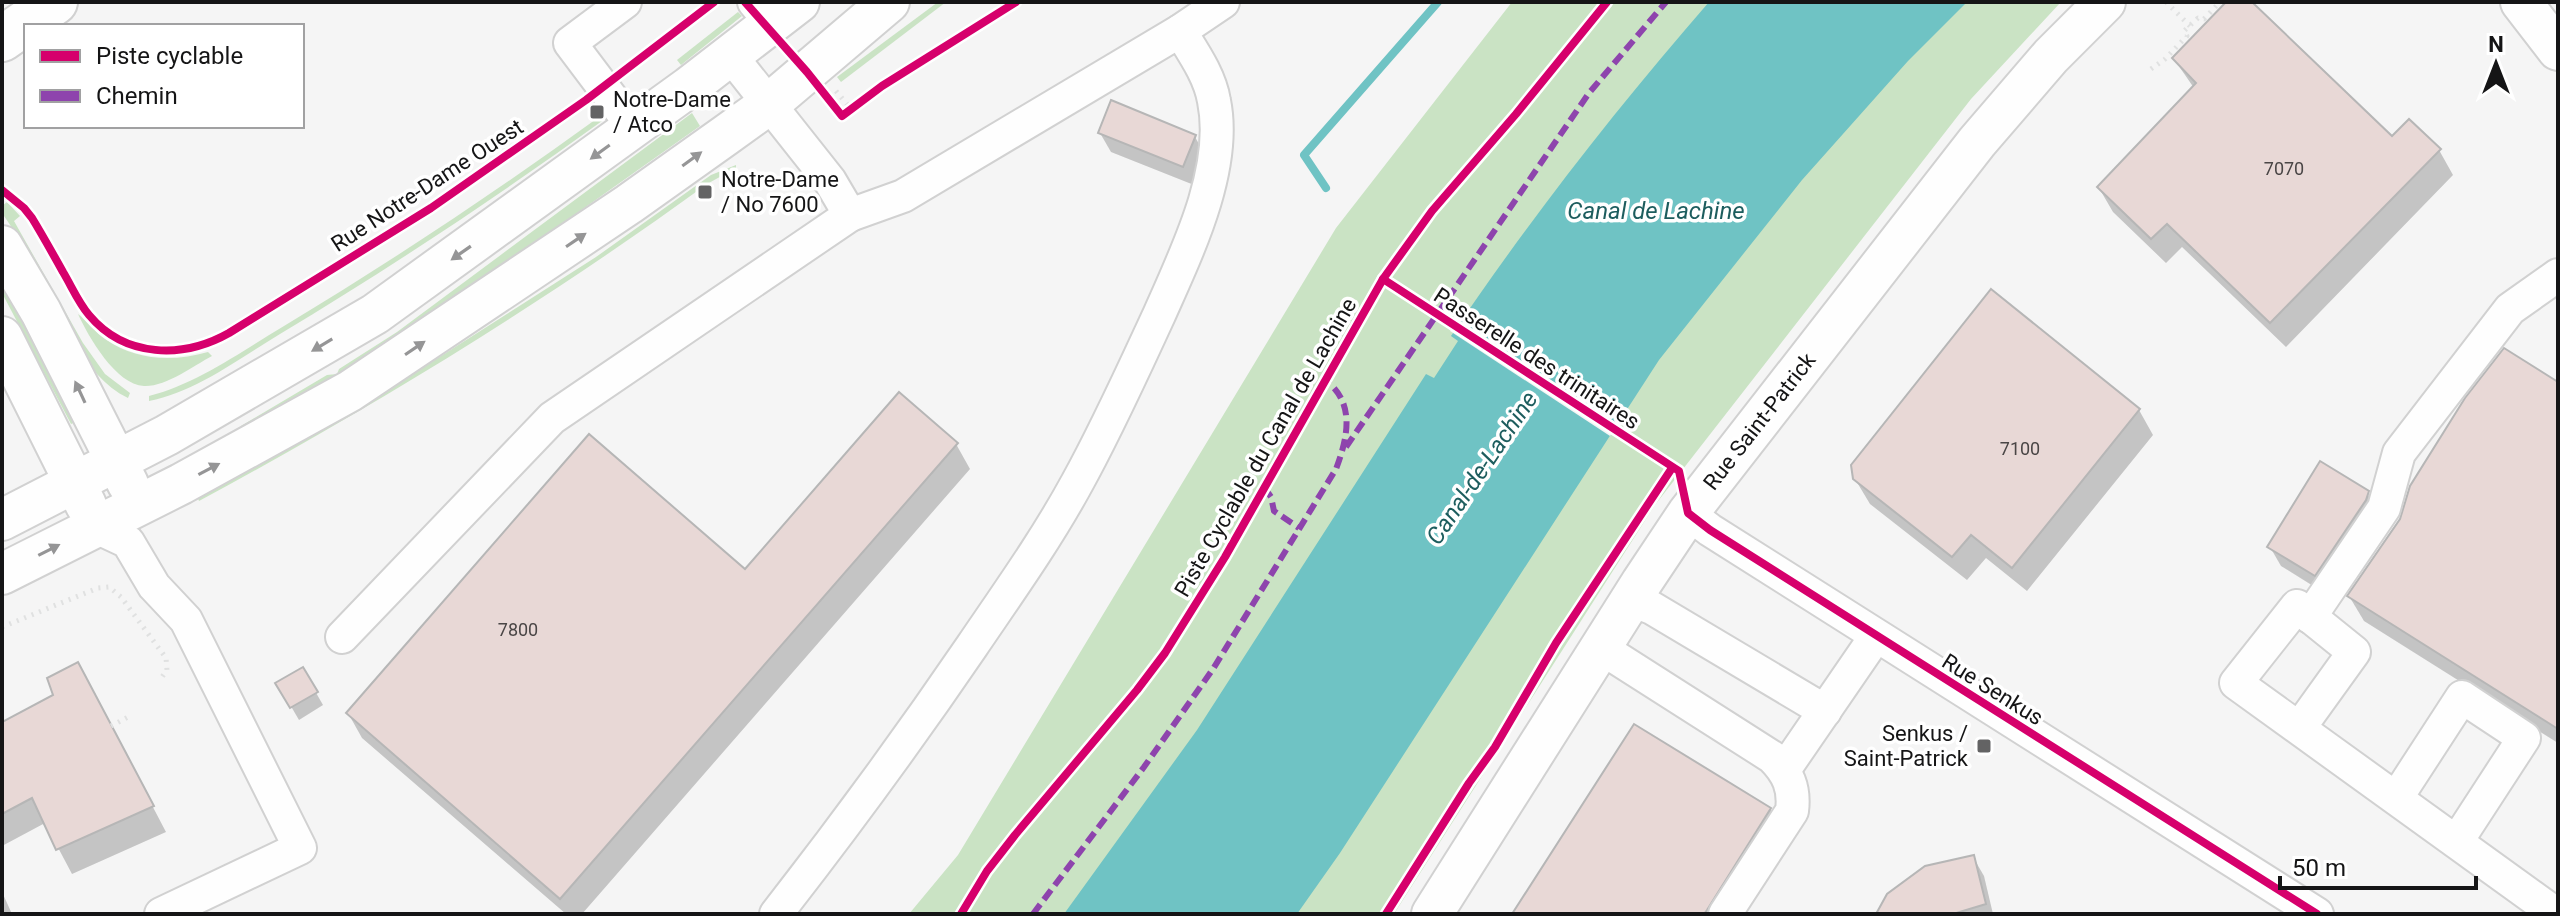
<svg xmlns="http://www.w3.org/2000/svg" width="2560" height="916" font-family="Roboto,sans-serif">
	<style>
		.green { fill: #cae3c4 }
		.water { fill: #6fc3c4 }
		.pier { fill: #f5f5f5 }
		.shadow { fill: #0003 }
		.lines { fill: none; stroke-linecap: round; stroke-linejoin: round }
		.stream { stroke: #6fc3c4; stroke-width: 8 }
		.building { fill: #e8d8d6; stroke: #b6b6b6; stroke-width: 2 }
		.minor-casing { stroke: #d1d1d1; stroke-width: 36 }
		.major-casing { stroke: #d1d1d1; stroke-width: 44 }
		.highway-casing { stroke: #d1d1d1; stroke-width: 48 }
		.path { stroke: #e0e1e1; stroke-width: 5; stroke-dasharray: 2 6; stroke-linecap: butt }
		.minor { stroke: #fefefe; stroke-width: 32 }
		.major { stroke: #fefefe; stroke-width: 40 }
		.highway { stroke: #fefefe; stroke-width: 44 }
		.quiet { stroke: #8e44ad; stroke-width: 6; stroke-dasharray: 12 6; stroke-linecap: butt }
		.cycleway-casing { stroke: #fff; stroke-width: 13 }
		.cycleway { stroke: #d6006c; stroke-width: 8 }
		.oneway { fill: #959596 }
		.poi-dot { fill: #636364; stroke: #fff; stroke-width: 3 }
		.labels { text-anchor: middle; stroke-width: 7; stroke-linejoin: round; paint-order: stroke }
		.number-label { font-size: 18px; fill: #4a4646 }
		.poi-label { font-size: 22px; fill: #151516; stroke: #fff; text-anchor: start }
		.street-label { font-size: 22px; fill: #151516; stroke: #fff }
		.water-label { font-size: 24px; font-style: italic; fill: #1d5d5e; stroke: #fff }
	</style>
	<rect width="100%" height="100%" fill="#f5f5f5"/>
	<g class="green">
		<path d="M938 2H946L841 82 837 77Z"/>
		<path d="M1512 2H2061L1971 99 1655 505 1394 914H909L958 855 1336 228Z"/>
		<path d="M738 12 742 16 681 65 677 60Z"/>
		<path d="M692 113 700 126 374 357 245 433 241 426 327 375 337 374 339 369 397 332Z"/>
		<path d="M599 117 602 121C497 197 390 268 280 334 240 358 196 392 149 401V396C197 384 242 351 284 326 392 261 497 191 599 117Z"/>
		<path d="M736 165V170L727 173 707 184C545 302 375 406 199 501L197 496 306 437 416 372 596 257 711 175Z"/>
		<path d="M7 202 20 216 14 221 83 343 105 374 130 393 128 398C82 376 62 314 38 272 27 251 15 232 2 213V206Z"/>
		<path d="M2 280 76 422 71 424 2 293Z"/>
		<path d="M78 314C87 321 95 332 105 339 137 361 173 362 208 352L212 356C193 366 166 387 144 386 116 385 88 336 78 314Z"/>
	</g>
	<path class="water" d="M1709 2H1967L1908 61 1802 180 1659 360 1340 853 1297 914H1064L1197 730 1426 374 1434 378 1458 341 1451 336C1530 219 1616 109 1709 2Z"/>
	<path class="pier" d="M1458 319 1618 424 1610 436 1450 331Z"/>
	<g class="shadow">
		<path d="M2229 2H2249L2392 139 2439 150 2453 175 2286 347 2182 247 2166 263 2113 212 2099 188 2194 88 2174 59Z"/>
		<path d="M1100 133 1195 137 1206 156 1194 185 1111 152Z"/>
		<path d="M2558 385V743L2364 621 2349 596Z"/>
		<path d="M2139 410 2153 435 2027 591 1986 558 1967 580 1870 504 1855 479Z"/>
		<path d="M956 444 970 469 582 914H566L362 738 348 713 746 572Z"/>
		<path d="M2367 493 2379 512 2326 594 2281 566 2270 547Z"/>
		<path d="M303 670 323 705 299 720 278 684Z"/>
		<path d="M91 689 166 832 72 874 45 823 2 846V724Z"/>
		<path d="M1770 809 1784 834 1733 914H1515Z"/>
		<path d="M1973 857 1984 876 1993 914H1878Z"/>
		<path d="M2 892 12 914H2Z"/>
	</g>
	<g class="lines">
		<path class="stream" d="M1326 188 1304 155 1438 2"/>
	</g>
	<g class="building">
		<path d="M2226 2H2252L2392 136 2409 119 2441 149 2270 323 2167 224 2151 239 2097 187 2196 83 2172 58Z"/>
		<path d="M1111 100 1196 135 1183 167 1098 133Z"/>
		<path d="M1991 289 2140 409 2012 568 1971 535 1952 557 1853 479 1851 465Z"/>
		<path d="M2504 348 2558 382V729L2347 596 2400 519 2410 486 2465 398Z"/>
		<path d="M899 392 958 443 560 899 346 713 589 434 745 569Z"/>
		<path d="M2320 461 2369 491 2366 500 2315 576 2267 547Z"/>
		<path d="M78 662 154 806 56 850 32 798 2 814V722L53 695 47 678Z"/>
		<path d="M303 667 318 692 290 708 275 683Z"/>
		<path d="M1634 724 1771 808 1707 910 1704 914H1512Z"/>
		<path d="M1974 855 1986 904 1953 914H1876L1887 894 1925 866Z"/>
	</g>
	<g class="lines">
		<g class="minor-casing">
			<g id="minor">
				<path d="M625 2 570 43 634 128"/>
				<path d="M754 2 772 24"/>
				<path d="M850 215 903 196 1180 31 1223 2"/>
				<path d="M1688 513 1710 530 2317 914"/>
				<path d="M96 527 128 542 154 586 186 620 300 848 161 914"/>
				<path d="M1631 600 1652 608 1825 711"/>
				<path d="M2310 617 2384 508 2399 453 2510 309 2558 275"/>
				<path d="M342 637 552 418 850 215 830 181 731 56"/>
				<path d="M1601 648 1772 757C1788 773 1795 788 1792 811L1725 914"/>
				<path d="M2300 727 2354 652 2297 606 2236 683 2556 914"/>
				<path d="M1784 770 1876 636"/>
				<path d="M2397 797 2462 697 2524 738 2457 841"/>
				<path d="M776 914C844 827 910 737 972 646 1008 593 1046 540 1077 483 1107 429 1133 371 1159 315 1186 254 1228 169 1214 101 1210 76 1193 52 1180 31"/>
			</g>
		</g>
		<g class="major-casing">
			<g id="major">
				<path d="M2521 2 2558 50"/>
				<path d="M2 246 41 312 128 484"/>
				<path d="M2 337 86 505"/>
				<path d="M2 520 167 435 375 314 689 87 799 2"/>
				<path d="M2 574 181 484 350 391 629 204 726 135 769 104 889 2"/>
				<path d="M1432 914 1642 582 1688 513 1977 142 2051 56 2105 2"/>
			</g>
		</g>
		<g class="highway-casing">
			<path id="highway" d="M2 39 55 2"/>
		</g>
		<g class="path">
			<path d="M2166 2 2190 26"/>
			<path d="M2151 69 2165 59 2187 36 2184 31 2198 18 2204 19 2220 2"/>
			<path d="M836 91 851 109"/>
			<path d="M2 627 98 588 109 587 121 597 166 658 167 670 162 677"/>
			<path d="M111 726 132 715"/>
		</g>
		<use href="#minor" class="minor"/>
		<use href="#major" class="major"/>
		<use href="#highway" class="highway"/>
		<g class="quiet">
			<path d="M1346 447 1589 93 1666 2"/>
			<path d="M1264 487 1271 497 1274 511 1299 528"/>
			<path d="M1033 914 1144 767 1213 669 1336 469C1348 437 1356 402 1324 379"/>
		</g>
		<g class="cycleway-casing">
			<g id="cycleway">
				<path d="M745 2 807 72 842 116 882 86 1016 2"/>
				<path d="M2 190 24 208 32 218C43 236 53 254 63 272 72 287 78 302 89 315 125 358 183 359 229 333L431 208 586 100 714 2"/>
				<path d="M1383 279 1679 471 1688 513 1710 530 2317 914"/>
				<path d="M961 914 987 871 1015 835 1137 690 1165 653 1225 557 1383 279 1432 211 1516 114 1607 2"/>
				<path d="M1386 914 1469 783 1495 747 1556 643 1672 468"/>
			</g>
		</g>
		<use href="#cycleway" class="cycleway"/>
	</g>
	<defs><path id="oneway-solid" d="M-6-.8H1V-3.2L6.5 0L1 3.2V.8H-6Z" transform="scale(2)"/></defs>
	<g class="oneway">
		<use href="#oneway-solid" transform="translate(600 152) rotate(144)"/>
		<use href="#oneway-solid" transform="translate(692 159) rotate(-36)"/>
		<use href="#oneway-solid" transform="translate(576 240) rotate(-34)"/>
		<use href="#oneway-solid" transform="translate(461 253) rotate(145)"/>
		<use href="#oneway-solid" transform="translate(322 345) rotate(149)"/>
		<use href="#oneway-solid" transform="translate(415 348) rotate(-34)"/>
		<use href="#oneway-solid" transform="translate(80 392) rotate(-115)"/>
		<use href="#oneway-solid" transform="translate(209 469) rotate(-28)"/>
		<use href="#oneway-solid" transform="translate(49 550) rotate(-27)"/>
	</g>
	<g class="poi-dot">
		<rect x="589" y="104" width="16" height="16" rx="4"/>
		<rect x="697" y="184" width="16" height="16" rx="4"/>
		<rect x="1976" y="738" width="16" height="16" rx="4"/>
	</g>
	<g class="labels">
		<g class="number-label">
			<text x="2284" y="175">7070</text>
			<text x="2020" y="455">7100</text>
			<text x="518" y="636">7800</text>
		</g>
		<g class="poi-label">
			<text x="613" y="107">Notre-Dame<tspan x="613" dy="25">/ Atco</tspan></text>
			<text x="721" y="187">Notre-Dame<tspan x="721" dy="25">/ No 7600</tspan></text>
			<text x="1968" y="741" text-anchor="end">Senkus /<tspan x="1968" dy="25">Saint-Patrick</tspan></text>
		</g>
		<g class="street-label">
			<text transform="translate(427 185) rotate(-33)" y="8">Rue Notre-Dame Ouest</text>
			<text transform="translate(1537 358) rotate(33)" y="8">Passerelle des trinitaires</text>
			<text transform="translate(1759 421) rotate(-52)" y="8">Rue Saint-Patrick</text>
			<text transform="translate(1265 447) rotate(-60)" y="8">Piste Cyclable du Canal de Lachine</text>
			<text transform="translate(1993 689) rotate(32)" y="8">Rue Senkus</text>
		</g>
		<g class="water-label">
			<text x="1656" y="219">Canal de Lachine</text>
			<text transform="translate(1482 468) rotate(-56)" y="8">Canal-de-Lachine</text>
		</g>
	</g>
	<rect width="2560" height="916" fill="none" stroke="#151516" stroke-width="8"/>
	<rect x="24" y="24" width="280" height="104" fill="#ffffff" stroke="#a1a1a2" stroke-width="2"/>
	<rect x="40" y="50" width="40" height="12" fill="#d6006c" stroke="#a1a1a2" stroke-width="2"/>
	<text x="96" y="64" font-size="24" fill="#151516">Piste cyclable</text>
	<rect x="40" y="90" width="40" height="12" fill="#8e44ad" stroke="#a1a1a2" stroke-width="2"/>
	<text x="96" y="104" font-size="24" fill="#151516">Chemin</text>
	<g transform="translate(2496 64)" stroke="#ffffff" stroke-width="6" paint-order="stroke">
	<path d="M0-6L14 30L0 20L-14 30Z" fill="#151516"/>
	<text y="-12" font-size="22" font-weight="bold" text-anchor="middle" fill="#151516">N</text>
	</g>
	<path d="M2280 876v12h196v-12" fill="none" stroke="#151516" stroke-width="4"/>
	<text x="2292" y="876" font-size="24" fill="#151516" stroke="#ffffff" stroke-width="6" paint-order="stroke">50 m</text>
</svg>
